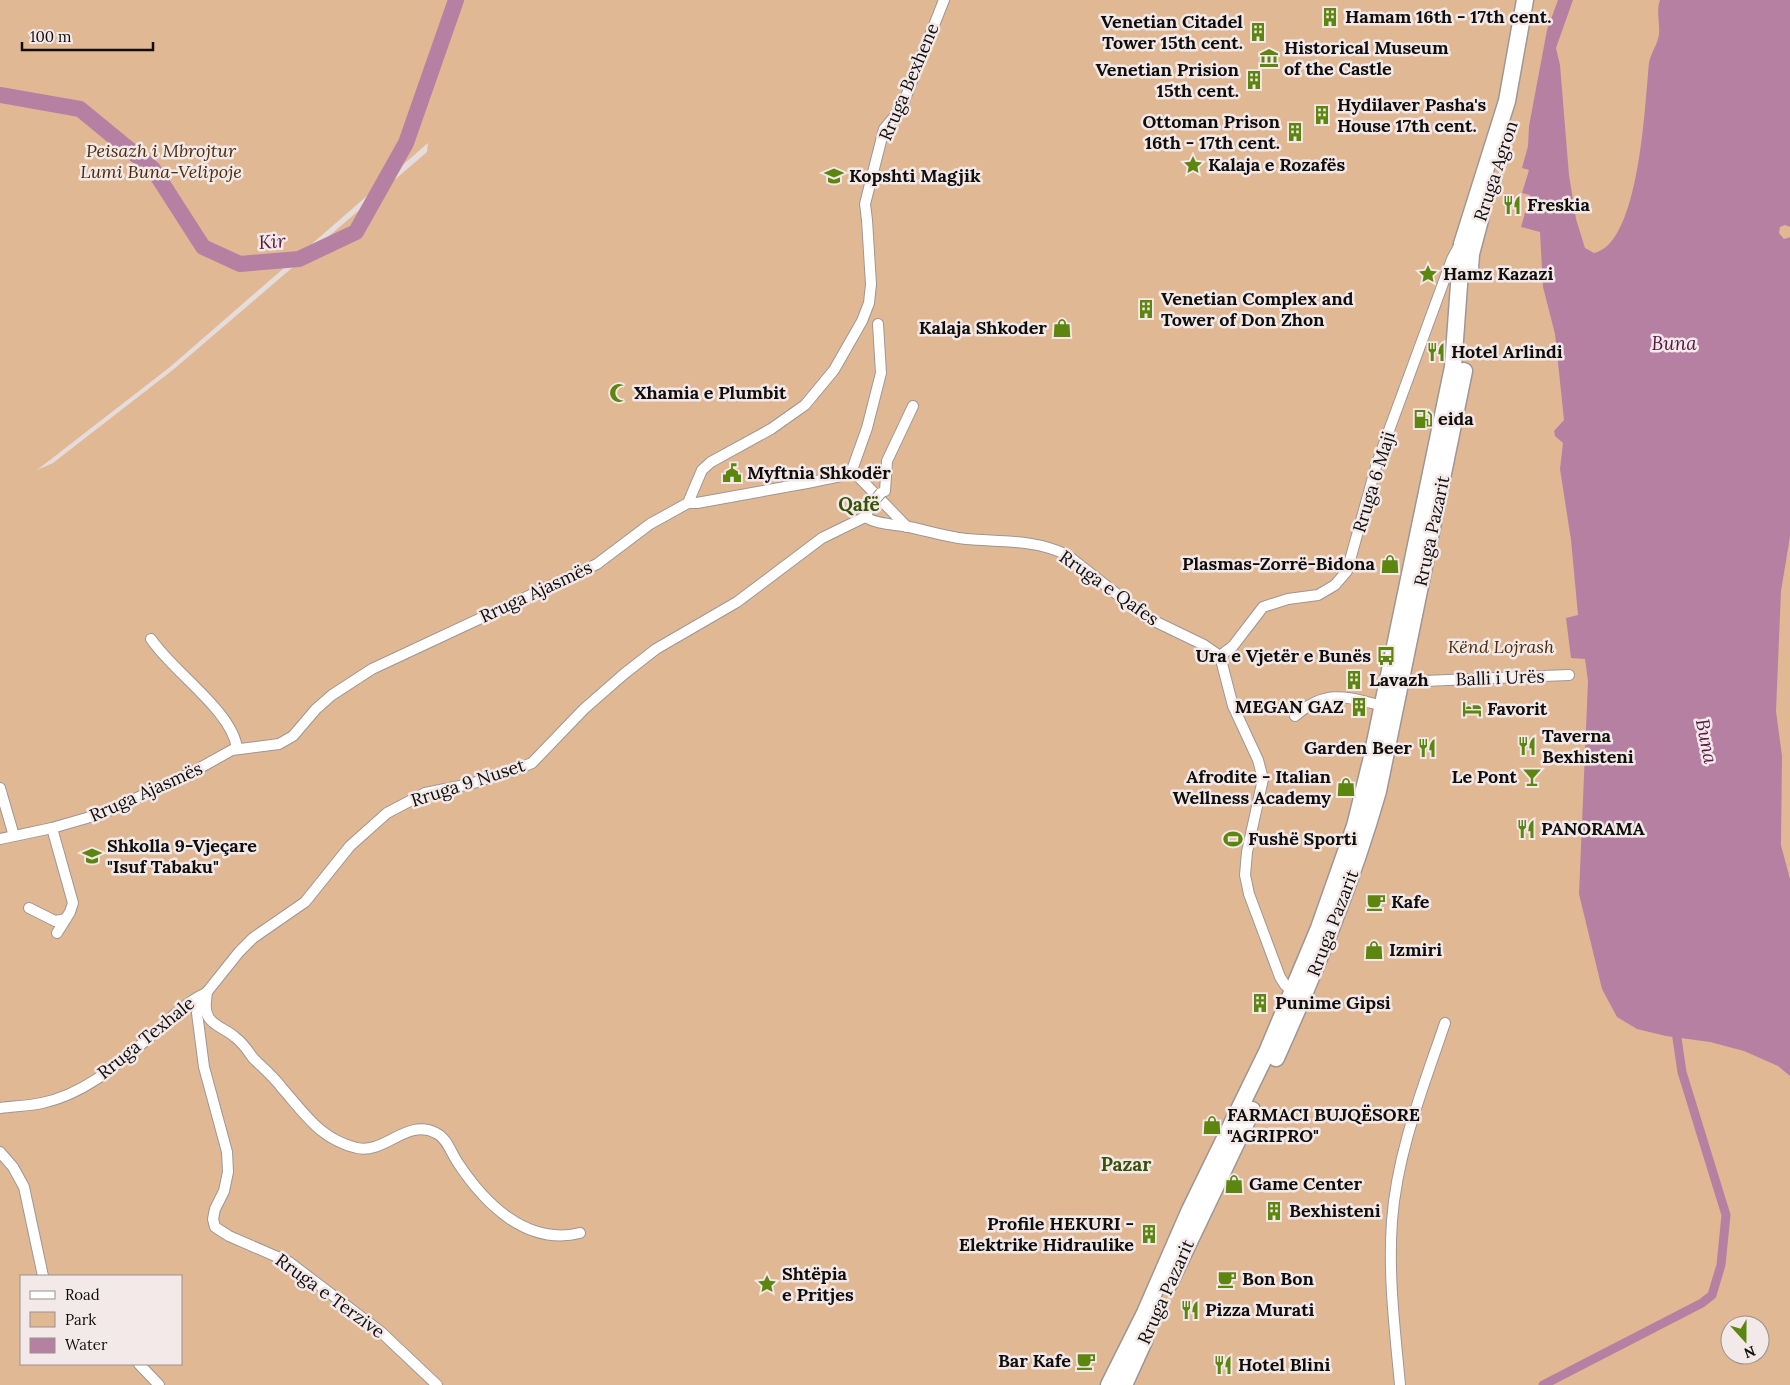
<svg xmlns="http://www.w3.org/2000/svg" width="1790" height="1385" font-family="Lora,serif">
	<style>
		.green { fill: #e0b994; fill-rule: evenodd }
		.water { fill: #b680a3 }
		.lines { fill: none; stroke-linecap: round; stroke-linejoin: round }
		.canal { stroke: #b680a3; stroke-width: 9 }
		.river { stroke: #b680a3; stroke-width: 16 }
		.street-casing { stroke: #9e9695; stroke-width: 12 }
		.primary-casing { stroke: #9e9695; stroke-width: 19 }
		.street { stroke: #fff; stroke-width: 10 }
		.primary { stroke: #fff; stroke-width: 16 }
		.street-bridge-casing { stroke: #9e9695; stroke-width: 12; stroke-linecap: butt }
		.street-bridge { stroke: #fff; stroke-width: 10 }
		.labels { text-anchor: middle; stroke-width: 5; stroke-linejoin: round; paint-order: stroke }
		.poi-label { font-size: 18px; font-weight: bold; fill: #100d0d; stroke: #f3e9e8; text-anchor: start }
		.street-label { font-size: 18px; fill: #100d0d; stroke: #f3e9e8 }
		.park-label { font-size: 18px; font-style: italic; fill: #4c2d08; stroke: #f3e9e8 }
		.water-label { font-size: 19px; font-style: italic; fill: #581646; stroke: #f3e9e8 }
		.neighbourhood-label { font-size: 19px; font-weight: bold; fill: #375107; stroke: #f3e9e8 }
	</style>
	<rect width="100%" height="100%" fill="#e5dcdb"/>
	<path class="green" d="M0 0H1790V1385H0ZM428 143 427 152 174 369 53 463 37 470 170 367ZM21 1276H181V1364H21ZM1730 1325H1760V1355H1730Z"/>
	<path class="water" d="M1558 0H1573L1556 48 1560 65 1569 175 1576 219 1585 248 1594 253C1640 244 1645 101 1649 63 1651 52 1658 44 1659 34 1660 23 1656 10 1660 0H1790V227L1785 225 1780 227 1779 233 1784 239 1790 237V537L1781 591 1776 711 1782 756 1781 845 1790 879V1076L1778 1066 1744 1051 1710 1042 1666 1036 1637 1029 1617 1017 1602 989 1579 894 1588 681 1585 659 1571 658 1566 618 1578 615 1571 540 1560 469 1563 443 1555 436 1554 431 1564 420 1555 334 1543 287 1540 232 1521 227 1530 195 1522 193 1529 170 1522 168 1528 146 1529 126 1547 30Z"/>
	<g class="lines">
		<path class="canal" d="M1543 1385 1702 1303 1712 1295 1721 1265 1726 1215 1682 1072 1677 1038"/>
		<path class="river" d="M0 95 80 109 153 169 203 247 240 264 299 259 356 232 406 143 456 0"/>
		<g class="street-casing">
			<g id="street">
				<path d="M852 470 867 428 881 373 878 324"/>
				<path d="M852 470 907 527"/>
				<path d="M885 491 887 461 913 406"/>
				<path d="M688 503 702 470 711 462 771 429 805 405 834 370 862 321 869 303 871 284 867 220 865 204 884 129 901 109 944 0"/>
				<path d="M865 517C879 525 894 524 909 527 928 531 946 537 966 539 1000 542 1035 539 1067 555L1146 617 1204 645 1220 656 1233 706 1258 760 1263 779 1247 852 1245 875 1249 894 1280 977 1285 985 1292 991"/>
				<path d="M865 517 873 502"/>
				<path d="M151 639C173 672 232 711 237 748"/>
				<path d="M1220 656 1233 646 1263 607 1288 599 1318 595 1335 585 1347 571 1377 463 1452 259 1459 246"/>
				<path d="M1400 682 1569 675"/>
				<path d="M1295 716C1327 688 1346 697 1383 706"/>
				<path d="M0 788 14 836"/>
				<path d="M52 828 73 903 70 912 57 933"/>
				<path d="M0 839 52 828 104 813 189 774 232 750 279 744 293 736 316 709 332 695 372 669 597 564 650 524 688 503H697L807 483 841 476 852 470"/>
				<path d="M29 908 55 921 66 919"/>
				<path d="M207 992C206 1001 204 1010 209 1018 215 1027 228 1030 236 1038 243 1043 248 1051 253 1058 263 1068 274 1077 282 1088 305 1114 320 1139 357 1148 385 1154 407 1118 436 1133 447 1138 451 1153 458 1163 485 1204 527 1246 580 1233"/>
				<path d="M0 1108C14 1106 28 1106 42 1103 85 1094 118 1064 150 1037 167 1022 183 1004 204 994"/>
				<path d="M0 1152 13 1167 24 1187 43 1276"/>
				<path d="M139 1364 159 1385"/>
				<path d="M437 1385 381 1332 289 1262 229 1236 215 1227 213 1219 215 1209 224 1191 228 1172 227 1152 204 1067 197 1013 199 1002 239 952 253 938 305 902 350 846 387 813 425 793 470 784 512 771 532 763 584 709 624 674 656 649 737 602 822 538 865 517"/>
				<path d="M1400 1385C1395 1330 1388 1276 1392 1221 1397 1152 1423 1088 1445 1023"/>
			</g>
		</g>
		<g class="primary-casing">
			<g id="primary">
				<path d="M1470 269 1471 254 1480 220"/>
				<path d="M1276 1058C1315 971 1352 883 1378 791L1464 371"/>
				<path d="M1169 1284 1252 1110"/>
				<path d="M1109 1385 1145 1313 1189 1212 1267 1052 1319 928 1355 826 1372 757 1453 367 1462 244 1507 101 1525 0"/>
				<path d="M1124 1385 1144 1341"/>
			</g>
		</g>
		<use href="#street" class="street"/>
		<use href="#primary" class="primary"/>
		<g class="street-bridge-casing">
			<path id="street-bridge" d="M873 502 881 493"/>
		</g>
		<use href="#street-bridge" class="street-bridge"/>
	</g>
	<defs>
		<g id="building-bare" transform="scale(1.5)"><path d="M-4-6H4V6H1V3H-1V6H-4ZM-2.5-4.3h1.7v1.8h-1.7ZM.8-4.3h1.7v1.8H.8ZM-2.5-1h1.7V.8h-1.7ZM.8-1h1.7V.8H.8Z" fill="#5d8611" stroke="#f3e9e8" stroke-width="2.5" paint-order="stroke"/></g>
		<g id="museum-bare" transform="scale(1.5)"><path d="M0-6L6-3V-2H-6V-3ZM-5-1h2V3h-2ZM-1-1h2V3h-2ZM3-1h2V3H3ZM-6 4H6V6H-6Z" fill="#5d8611" stroke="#f3e9e8" stroke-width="2.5" paint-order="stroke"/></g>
		<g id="sight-bare" transform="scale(1.5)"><path d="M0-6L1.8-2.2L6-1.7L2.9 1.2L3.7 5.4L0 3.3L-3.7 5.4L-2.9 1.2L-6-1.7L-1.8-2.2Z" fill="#5d8611" stroke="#f3e9e8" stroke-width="2.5" paint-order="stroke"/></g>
		<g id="school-bare" transform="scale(1.5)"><path d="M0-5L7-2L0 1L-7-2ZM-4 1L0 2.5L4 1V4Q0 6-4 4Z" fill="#5d8611" stroke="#f3e9e8" stroke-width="2.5" paint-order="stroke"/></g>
		<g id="restaurant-bare" transform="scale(1.5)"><path d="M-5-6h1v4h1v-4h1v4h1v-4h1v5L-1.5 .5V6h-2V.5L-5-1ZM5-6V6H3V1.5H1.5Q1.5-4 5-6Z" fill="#5d8611" stroke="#f3e9e8" stroke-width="2.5" paint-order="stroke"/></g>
		<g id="shop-bare" transform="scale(1.5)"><path d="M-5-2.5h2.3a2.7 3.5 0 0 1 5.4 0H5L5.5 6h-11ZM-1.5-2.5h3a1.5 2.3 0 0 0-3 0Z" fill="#5d8611" stroke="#f3e9e8" stroke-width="2.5" paint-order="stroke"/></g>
		<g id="mosque-bare" transform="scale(1.5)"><path d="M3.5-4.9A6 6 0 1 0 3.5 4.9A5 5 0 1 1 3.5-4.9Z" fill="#5d8611" stroke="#f3e9e8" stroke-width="2.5" paint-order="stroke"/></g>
		<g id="fuel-bare" transform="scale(1.5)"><path d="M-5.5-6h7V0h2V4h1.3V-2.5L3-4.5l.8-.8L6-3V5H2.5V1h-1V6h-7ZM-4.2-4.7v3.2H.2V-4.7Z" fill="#5d8611" stroke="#f3e9e8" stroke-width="2.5" paint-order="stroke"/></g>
		<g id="civic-bare" transform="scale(1.5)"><path d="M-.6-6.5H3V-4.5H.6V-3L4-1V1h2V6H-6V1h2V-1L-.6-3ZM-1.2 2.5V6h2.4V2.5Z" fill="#5d8611" stroke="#f3e9e8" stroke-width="2.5" paint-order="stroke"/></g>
		<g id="bus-bare" transform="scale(1.5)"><path d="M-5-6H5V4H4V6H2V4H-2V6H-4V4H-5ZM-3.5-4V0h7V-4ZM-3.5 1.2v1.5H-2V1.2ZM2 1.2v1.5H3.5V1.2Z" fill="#5d8611" stroke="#f3e9e8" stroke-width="2.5" paint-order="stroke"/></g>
		<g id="hotel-bare" transform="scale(1.5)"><path d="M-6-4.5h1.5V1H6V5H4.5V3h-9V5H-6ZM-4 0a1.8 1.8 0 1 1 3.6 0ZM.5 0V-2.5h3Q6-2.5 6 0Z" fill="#5d8611" stroke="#f3e9e8" stroke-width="2.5" paint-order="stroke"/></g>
		<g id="bar-bare" transform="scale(1.5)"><path d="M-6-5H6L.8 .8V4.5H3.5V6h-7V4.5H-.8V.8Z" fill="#5d8611" stroke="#f3e9e8" stroke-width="2.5" paint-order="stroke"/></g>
		<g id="stadium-bare" transform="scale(1.5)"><path d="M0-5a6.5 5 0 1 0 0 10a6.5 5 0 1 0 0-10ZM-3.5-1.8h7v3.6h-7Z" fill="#5d8611" stroke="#f3e9e8" stroke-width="2.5" paint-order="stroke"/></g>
		<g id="cafe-bare" transform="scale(1.5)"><path d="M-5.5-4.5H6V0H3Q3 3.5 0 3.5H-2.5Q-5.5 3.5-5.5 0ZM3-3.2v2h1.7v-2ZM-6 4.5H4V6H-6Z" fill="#5d8611" stroke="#f3e9e8" stroke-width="2.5" paint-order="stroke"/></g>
	</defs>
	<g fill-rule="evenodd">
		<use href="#building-bare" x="1330" y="17"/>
		<use href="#building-bare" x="1258" y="32"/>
		<use href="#museum-bare" x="1269" y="58"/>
		<use href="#building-bare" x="1254" y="80"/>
		<use href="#building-bare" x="1322" y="115"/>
		<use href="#building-bare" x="1295" y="132"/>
		<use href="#sight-bare" x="1193" y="165"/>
		<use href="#school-bare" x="834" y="176"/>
		<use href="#restaurant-bare" x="1512" y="205"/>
		<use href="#sight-bare" x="1428" y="274"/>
		<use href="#building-bare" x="1146" y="309"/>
		<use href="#shop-bare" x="1062" y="328"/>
		<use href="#restaurant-bare" x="1436" y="352"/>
		<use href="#mosque-bare" x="619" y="393"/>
		<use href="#fuel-bare" x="1423" y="419"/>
		<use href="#civic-bare" x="732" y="473"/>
		<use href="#shop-bare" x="1390" y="564"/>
		<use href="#bus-bare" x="1386" y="656"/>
		<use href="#building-bare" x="1354" y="680"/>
		<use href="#building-bare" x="1359" y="707"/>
		<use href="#hotel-bare" x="1472" y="709"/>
		<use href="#restaurant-bare" x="1527" y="746"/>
		<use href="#restaurant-bare" x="1427" y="748"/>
		<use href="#bar-bare" x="1532" y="777"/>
		<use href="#shop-bare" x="1346" y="787"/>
		<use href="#restaurant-bare" x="1526" y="829"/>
		<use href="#stadium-bare" x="1233" y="839"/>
		<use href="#school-bare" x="92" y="856"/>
		<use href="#cafe-bare" x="1376" y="902"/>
		<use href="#shop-bare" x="1374" y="950"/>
		<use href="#building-bare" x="1260" y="1003"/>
		<use href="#shop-bare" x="1212" y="1125"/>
		<use href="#shop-bare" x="1234" y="1184"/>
		<use href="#building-bare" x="1274" y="1211"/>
		<use href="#building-bare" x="1149" y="1234"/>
		<use href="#cafe-bare" x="1227" y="1279"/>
		<use href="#sight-bare" x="767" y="1284"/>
		<use href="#restaurant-bare" x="1190" y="1310"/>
		<use href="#cafe-bare" x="1086" y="1361"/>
		<use href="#restaurant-bare" x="1223" y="1365"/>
	</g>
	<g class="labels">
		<g class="poi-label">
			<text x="1345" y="23">Hamam 16th - 17th cent.</text>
			<text x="1243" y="28" text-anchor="end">Venetian Citadel<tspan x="1243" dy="21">Tower 15th cent.</tspan></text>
			<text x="1284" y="54">Historical Museum<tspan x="1284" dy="21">of the Castle</tspan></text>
			<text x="1239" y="76" text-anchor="end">Venetian Prision<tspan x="1239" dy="21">15th cent.</tspan></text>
			<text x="1337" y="111">Hydilaver Pasha's<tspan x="1337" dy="21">House 17th cent.</tspan></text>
			<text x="1280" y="128" text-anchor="end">Ottoman Prison<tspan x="1280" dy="21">16th - 17th cent.</tspan></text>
			<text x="1208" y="171">Kalaja e Rozafës</text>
			<text x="849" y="182">Kopshti Magjik</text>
			<text x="1527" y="211">Freskia</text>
			<text x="1443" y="280">Hamz Kazazi</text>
			<text x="1161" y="305">Venetian Complex and<tspan x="1161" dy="21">Tower of Don Zhon</tspan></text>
			<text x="1047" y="334" text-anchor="end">Kalaja Shkoder</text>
			<text x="1451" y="358">Hotel Arlindi</text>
			<text x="634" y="399">Xhamia e Plumbit</text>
			<text x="1438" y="425">eida</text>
			<text x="747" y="479">Myftnia Shkodër</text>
			<text x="1375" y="570" text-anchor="end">Plasmas-Zorrë-Bidona</text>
			<text x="1371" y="662" text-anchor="end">Ura e Vjetër e Bunës</text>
			<text x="1369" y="686">Lavazh</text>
			<text x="1344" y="713" text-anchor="end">MEGAN GAZ</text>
			<text x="1487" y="715">Favorit</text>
			<text x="1542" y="742">Taverna<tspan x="1542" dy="21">Bexhisteni</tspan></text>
			<text x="1412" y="754" text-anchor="end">Garden Beer</text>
			<text x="1331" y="783" text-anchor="end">Afrodite - Italian<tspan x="1331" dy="21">Wellness Academy</tspan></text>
			<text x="1517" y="783" text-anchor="end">Le Pont</text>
			<text x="1541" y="835">PANORAMA</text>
			<text x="1248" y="845">Fushë Sporti</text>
			<text x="107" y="852">Shkolla 9-Vjeçare<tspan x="107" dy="21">"Isuf Tabaku"</tspan></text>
			<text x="1391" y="908">Kafe</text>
			<text x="1389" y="956">Izmiri</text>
			<text x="1275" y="1009">Punime Gipsi</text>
			<text x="1227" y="1121">FARMACI BUJQËSORE<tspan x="1227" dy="21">"AGRIPRO"</tspan></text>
			<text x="1249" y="1190">Game Center</text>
			<text x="1289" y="1217">Bexhisteni</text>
			<text x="1134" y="1230" text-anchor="end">Profile HEKURI -<tspan x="1134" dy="21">Elektrike Hidraulike</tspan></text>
			<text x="782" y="1280">Shtëpia<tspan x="782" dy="21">e Pritjes</tspan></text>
			<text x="1242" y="1285">Bon Bon</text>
			<text x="1205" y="1316">Pizza Murati</text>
			<text x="1071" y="1367" text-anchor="end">Bar Kafe</text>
			<text x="1238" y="1371">Hotel Blini</text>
		</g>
		<g class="street-label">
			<text transform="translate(909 82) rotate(-67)" y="6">Rruga Bexhene</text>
			<text transform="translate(1496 171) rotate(-72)" y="6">Rruga Agron</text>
			<text transform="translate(1374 482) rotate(-73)" y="6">Rruga 6 Maji</text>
			<text transform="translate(1432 531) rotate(-78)" y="6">Rruga Pazarit</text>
			<text transform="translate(1109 588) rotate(35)" y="6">Rruga e Qafes</text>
			<text transform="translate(536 592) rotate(-25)" y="6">Rruga Ajasmës</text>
			<text transform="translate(1500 678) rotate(-2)" y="6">Balli i Urës</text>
			<text transform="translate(468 783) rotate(-18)" y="6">Rruga 9 Nuset</text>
			<text transform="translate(146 792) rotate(-24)" y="6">Rruga Ajasmës</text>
			<text transform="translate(1333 923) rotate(-69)" y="6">Rruga Pazarit</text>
			<text transform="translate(146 1038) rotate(-39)" y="6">Rruga Texhale</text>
			<text transform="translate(1166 1292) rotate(-66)" y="6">Rruga Pazarit</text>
			<text transform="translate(330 1296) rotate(36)" y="6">Rruga e Terzive</text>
		</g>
		<g class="park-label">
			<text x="161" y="157">Peisazh i Mbrojtur<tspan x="161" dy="21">Lumi Buna-Velipoje</tspan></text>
			<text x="1501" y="653">Kënd Lojrash</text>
		</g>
		<g class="water-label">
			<text transform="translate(272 241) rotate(-4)" y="7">Kir</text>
			<text x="1674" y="350">Buna</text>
			<text transform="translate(1707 741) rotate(79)" y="7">Buna</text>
		</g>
		<g class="neighbourhood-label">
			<text x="859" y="511">Qafë</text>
			<text x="1126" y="1171">Pazar</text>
		</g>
	</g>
	<rect x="20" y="1275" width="162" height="90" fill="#f3e9e8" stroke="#989190"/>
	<rect x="30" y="1291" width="25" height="8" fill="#ffffff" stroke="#989190"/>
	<text x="65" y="1300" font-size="15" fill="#100d0d">Road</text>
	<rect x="30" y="1312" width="25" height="15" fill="#e0b994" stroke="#989190"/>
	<text x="65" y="1325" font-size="15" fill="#100d0d">Park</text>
	<rect x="30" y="1338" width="25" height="15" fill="#b680a3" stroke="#989190"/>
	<text x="65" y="1350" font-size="15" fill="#100d0d">Water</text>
	<g transform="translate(1745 1340) rotate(159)"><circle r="24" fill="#f3e9e8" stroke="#989190"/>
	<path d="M0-4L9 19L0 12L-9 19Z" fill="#5d8611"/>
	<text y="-8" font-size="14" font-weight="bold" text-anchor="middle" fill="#100d0d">N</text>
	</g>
	<path d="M22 42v8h131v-8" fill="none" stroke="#100d0d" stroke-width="2.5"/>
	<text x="30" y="42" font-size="15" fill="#100d0d" stroke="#f3e9e8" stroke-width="4" paint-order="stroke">100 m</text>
</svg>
